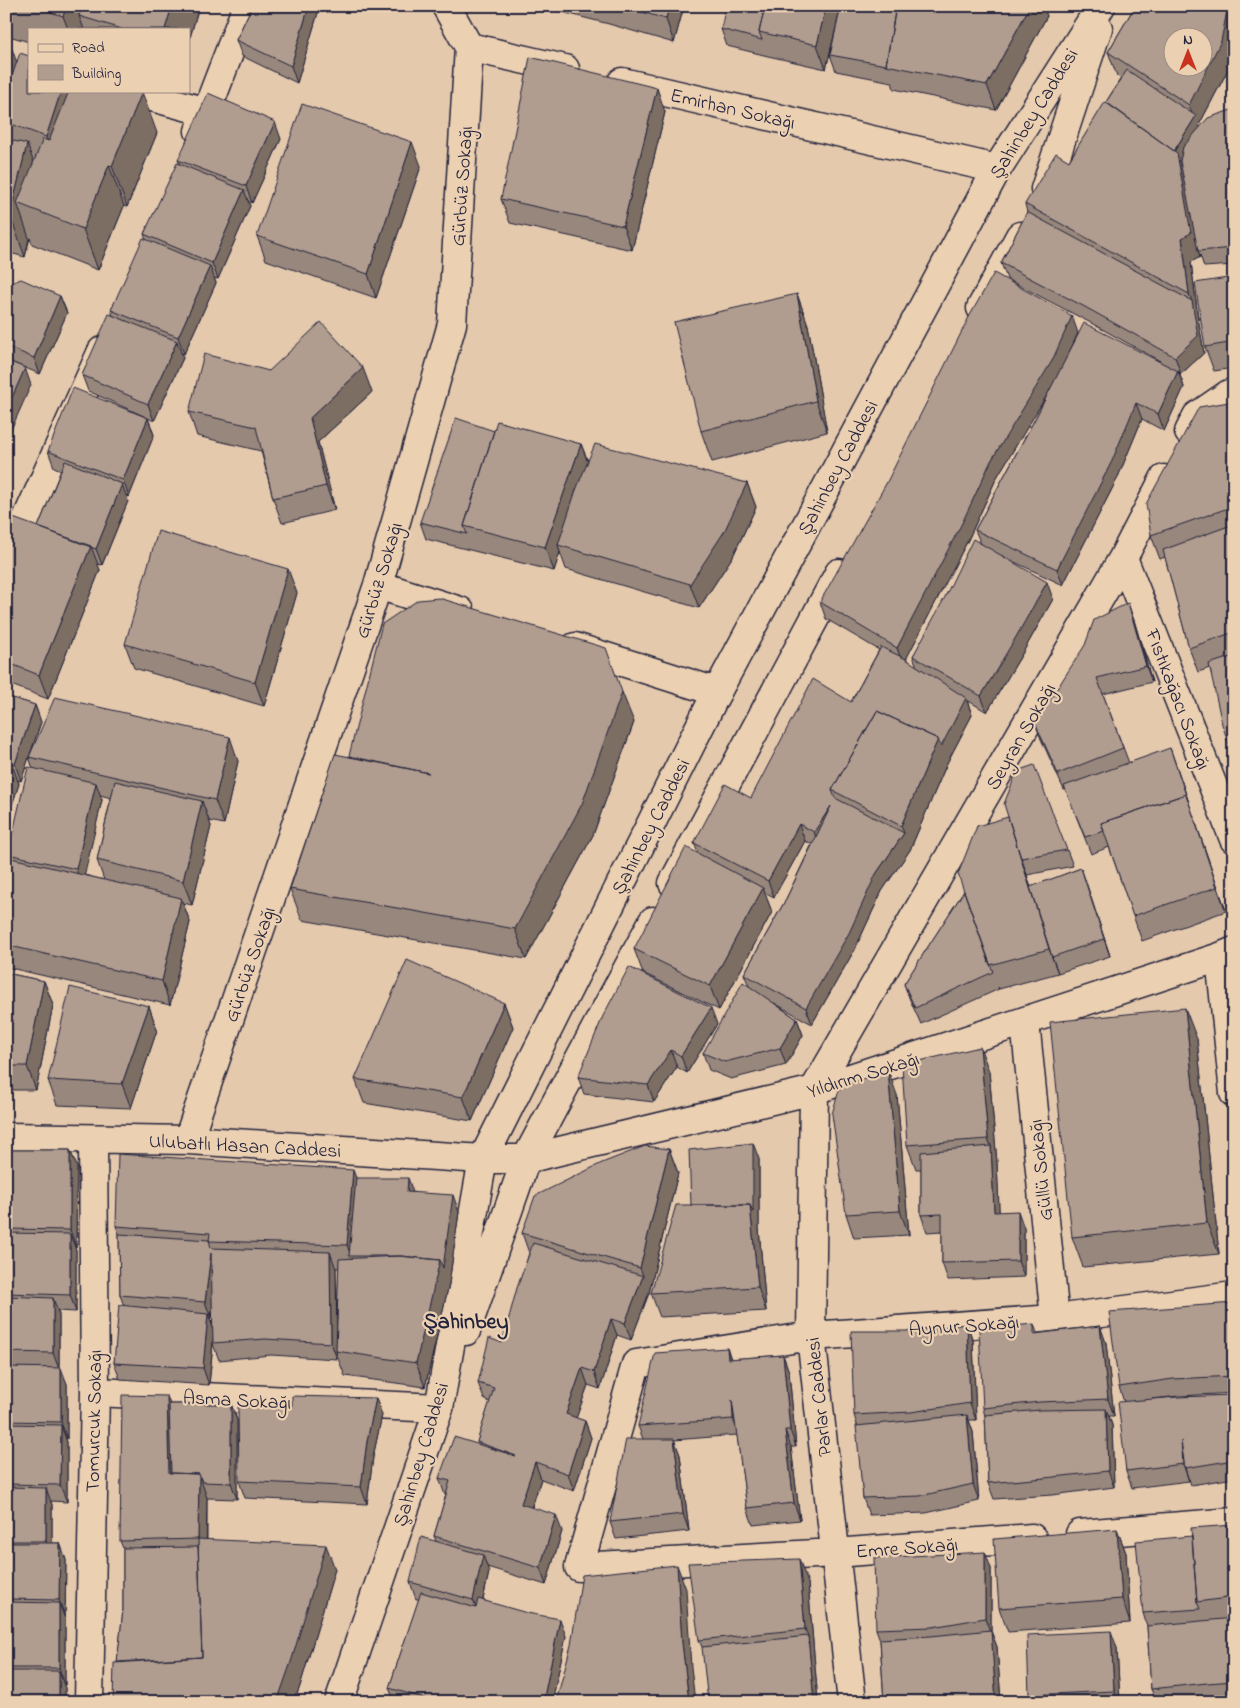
<svg xmlns="http://www.w3.org/2000/svg" width="1240" height="1708" font-family="'Indie Flower',sans-serif">
<style>
.lines{fill:none;stroke-linecap:round;stroke-linejoin:round}
.minor-casing{stroke:#22223b;stroke-width:31}
.major-casing{stroke:#22223b;stroke-width:31}
.minor{stroke:#ecd0b2;stroke-width:28}
.major{stroke:#ecd0b2;stroke-width:28}
.wall{fill:#98877b;stroke:#22223b;fill-rule:evenodd}
.shaded-wall{fill:#7c6e64;stroke:#22223b}
.building{fill:#b19d8f;stroke:#22223b;fill-rule:evenodd}
.labels{text-anchor:middle;stroke-width:4.5;stroke-linejoin:round;paint-order:stroke}
.street-label{font-size:20px;fill:#22223b;stroke:#ecd0b2}
.quarter-label{font-size:22px;font-weight:bold;fill:#22223b;stroke:#ecd0b2}
</style>
<rect width="100%" height="100%" fill="#e4c9ad"/>
<filter id="ink" filterUnits="userSpaceOnUse"><feTurbulence type="fractalNoise" baseFrequency=".02" numOctaves="2"/><feDisplacementMap in="SourceGraphic" scale="10" xChannelSelector="R" yChannelSelector="G"/><feConvolveMatrix kernelMatrix="1 2 1 2 8 2 1 2 1" color-interpolation-filters="sRGB"/></filter>
<g filter="url(#ink)">
<g class="lines">
<g class="minor-casing">
<path id="minor" d="M469,47L565,69
M622,82L997,169
M130,91L207,112
M199,131L247,6
M1189,432L1197,416L1229,394L1234,393
M1123,558L1234,839
M6,565L102,351
M378,585L460,611
M575,647L717,692
M1220,957L1234,1093
M1025,1022L1055,1319
M6,1137L188,1140L483,1159H526L814,1090L1220,957L1234,951
M188,1140L378,585L452,324L469,47L446,6
M95,1392L439,1408
M1080,1534L1234,1522
M1032,1538L835,1553L579,1567L636,1364L811,1336L1055,1319L1234,1296
M89,1702L95,1392L93,1140
M852,1702L811,1336L814,1090L1123,558L1164,479"/>
</g>
<g class="major-casing">
<path id="major" d="M1045,189L1098,28
M981,308L1020,236
M673,883L839,573
M466,1331L526,1159L653,921
M339,1702L439,1408L483,1159L717,692L997,169L1101,6"/>
</g>
<use href="#minor" class="minor"/>
<use href="#major" class="major"/>
</g>
<path class="wall" d="M6,6H199L189,41V29H29V42L6,35Z
M252,6H320L297,83L242,56L236,40Z
M538,6H684L674,43L609,24Z
M841,6H1043L1047,16L996,110L894,89L892,82L836,71L830,55Z
M841,6L826,69L768,56L727,46L721,29Z
M1135,6H1233L1234,47L1230,66L1199,125L1200,127L1234,109V265L1204,267L1200,255V257L1191,262L1198,318L1204,353L1181,374L1179,372L1184,387L1164,431L1142,419L1118,477L1063,585L1002,556L1053,599L1022,654L987,712L967,700L972,715L947,763L910,850L882,891L855,949L812,1024L774,1003L797,1019L803,1035L786,1065L731,1079L709,1070L703,1053L749,986L744,974L785,901L812,844L805,841L774,897L764,892L772,912L719,1010L643,973L634,949L698,853L694,843L751,798L851,702L879,650L826,619L820,602L1078,333L1073,344L1160,361L1091,323L1007,279L1001,263L1027,212L1025,204L1069,161L1121,78L1117,76L1108,52ZM1049,391L1036,417L975,530L981,544L913,656L917,667L906,659L968,540L997,477Z
M6,47L17,62L157,133L127,207L124,206L98,270L32,244L30,238L25,257L6,252Z
M665,112L632,250L510,223L501,199Z
M281,139L252,203L248,201L250,206L218,279L214,278L216,283L184,354L181,353L183,358L154,421L148,418L154,435L129,497L126,496L128,501L102,565L97,564L100,570L48,699L6,683V535L38,527L61,470L54,467L48,451L146,417L88,391L82,375L113,316L111,310L146,240L144,234L180,165L178,160Z
M421,166L376,298L266,260L257,236Z
M1234,277V368L1214,371L1205,347Z
M6,285L60,296L67,313L40,374L6,360Z
M797,294L808,325L827,432L712,462L701,431Z
M269,371L372,392L318,442L335,510L282,523L273,498L261,451L197,436L189,412Z
M1234,416V760L1210,668L1198,672L1189,648L1165,557L1160,559L1151,535Z
M494,431L581,444L588,461L747,483L756,507L733,556L699,608L566,569L560,552L554,571L426,539L420,522Z
M297,593L264,706L134,668L125,644Z
M1134,620L1152,682L1103,694L1129,763L1176,765L1226,911L1142,941L1109,847L1091,854L1066,790H1064L1041,739L1035,723Z
M6,696L35,705L41,722L30,754L238,761L224,824L209,821L211,826L192,905L183,903L190,922L170,1005L6,967V860L9,858L8,854L33,769L29,757L21,781L18,780L19,784L6,823ZM100,795L111,798L97,860L104,880L84,875L102,800Z
M634,722L593,835L526,959L302,920L290,889L350,757L349,756Z
M977,826L1067,850L1073,866L1027,875L1026,872L1031,887L1081,868L1110,956L1058,973L999,989L998,987L999,989L921,1024L910,1000L904,984L964,891Z
M6,973L44,981L53,1005L36,1090H6Z
M504,1003L513,1027L472,1121L364,1103L355,1079Z
M149,1006L157,1030L131,1108L57,1105L48,1080Z
M717,1024L687,1073L677,1067L654,1102L584,1094L578,1077Z
M1197,1039L1219,1254L1083,1267L1072,1237Z
M989,1071L997,1163L999,1212L1024,1228V1277L948,1280L942,1263V1231L927,1232L921,1215V1169H916L907,1145Z
M897,1095L909,1235L854,1238L846,1214Z
M669,1149L678,1173L649,1293L631,1340L617,1335L600,1389L588,1385L576,1418L585,1421L591,1438L574,1491L541,1479L532,1507L562,1531L546,1585L487,1567L489,1572L483,1600L566,1636L552,1702H395L389,1688L419,1599H416L410,1582L436,1541L434,1536L446,1495H445L439,1478L479,1445L477,1442L490,1402L484,1399L478,1383L502,1343L529,1253L522,1233Z
M6,1150H70L77,1167L76,1247H75L76,1250V1312L58,1311L59,1315V1368L67,1384V1439H66L67,1442V1502L51,1501L52,1505V1543H60L66,1560L65,1616H64L65,1619V1685H63L65,1688V1702H6Z
M759,1159V1229L766,1311L660,1317L651,1293L691,1205Z
M356,1178L413,1193L459,1212L449,1284L425,1387L345,1376L337,1356V1359L271,1355L219,1360L213,1344L209,1385L120,1379L114,1363L124,1306L120,1295L119,1234L116,1226ZM336,1268H339L337,1318L336,1269ZM212,1307L213,1326L210,1318H211Z
M1234,1303V1393L1179,1396L1152,1399L1234,1395V1478L1191,1485L1189,1479V1481L1132,1488L1126,1471L1124,1402L1119,1387Z
M967,1324L973,1341L976,1420H969L973,1432L979,1501L926,1513L869,1515L863,1498L857,1425L854,1415L907,1331Z
M1034,1324L1037,1333L1100,1326L1106,1343L1114,1416H1109L1112,1425L1114,1487L1052,1495L994,1499L988,1483L985,1416L983,1408Z
M727,1348L731,1359L783,1355L789,1372L796,1447H791L800,1520L753,1525L747,1508L737,1435L674,1440L680,1455L689,1531L616,1539L610,1522L643,1439L638,1426Z
M170,1404H231L237,1420V1499L207,1498V1540L335,1569L300,1686L294,1702H113L123,1610V1548L120,1541Z
M292,1406L382,1415L373,1457L367,1504L245,1498L239,1481Z
M1234,1525V1698L1190,1702H1156L1151,1689L1147,1626L1143,1613L1192,1536Z
M1117,1529L1126,1553L1130,1623L1008,1632L999,1608Z
M991,1568V1631L997,1647L1001,1702H884L880,1640L876,1629Z
M808,1583L818,1702L702,1647L699,1640Z
M1117,1648L1120,1702H1032L1029,1695Z"/>
<path class="shaded-wall" d="M67,6H96L79,16L84,29H68L63,16Z
M172,6H199L189,41V29H165Z
M309,6H320L297,83L291,66Z
M669,6H684L674,43L666,19Z
M826,6H841L826,69L817,45Z
M1030,6H1043L1047,16L996,110L987,85Z
M1229,6H1233L1234,29L1230,19Z
M1227,11L1234,29V47L1230,66L1199,125L1202,132L1198,251L1200,257L1191,262L1198,318L1204,353L1181,374L1175,357L1192,301L1189,294L1172,155L1194,119L1189,105Z
M12,49L27,90L6,122V69Z
M657,88L665,112L632,250L623,226Z
M61,91H76L61,178L46,137Z
M142,92L157,133L127,207L112,166Z
M275,122L281,139L252,203L246,186Z
M412,142L421,166L376,298L368,274Z
M27,144L42,185L17,203L29,238L25,257L10,215Z
M109,165L124,206L98,270L83,229Z
M244,190L250,206L218,279L212,263Z
M210,266L216,283L184,354L178,337Z
M797,294L808,325L827,432L816,401Z
M60,296L67,313L40,374L34,358Z
M1072,316L1078,333L1058,377L997,477L968,540L903,665L897,648L991,461Z
M177,341L183,358L154,421L148,404Z
M25,368L31,385L6,441V411Z
M363,368L372,392L318,442L335,510L326,486L310,418Z
M1178,371L1184,387L1164,431L1158,414Z
M1136,403L1142,419L1118,477L1063,585L1057,569Z
M148,418L154,435L129,497L123,480Z
M581,444L590,468L558,545L560,552L554,571L545,547Z
M747,483L756,507L733,556L699,608L690,584Z
M122,484L128,501L102,565L96,549Z
M91,546L100,570L48,699L39,675Z
M288,569L297,593L264,706L255,682Z
M1047,582L1053,599L1022,654L987,712L981,696Z
M1128,603L1134,620L1152,682L1146,666Z
M622,692L634,722L593,835L526,959L515,929Z
M966,698L972,715L947,763L910,850L882,891L855,949L812,1024L806,1008L876,874L904,833L901,826L938,739Z
M35,705L41,722L21,781L15,764Z
M230,737L238,761L224,824L215,800Z
M1170,748L1176,765L1226,911L1217,887Z
M13,767L19,784L6,823V788Z
M96,783L102,800L82,886L76,869Z
M202,801L211,826L192,905L183,881Z
M831,806L820,849L814,832Z
M1008,817L1026,872L1052,956V957L1058,973L1049,949Z
M799,824L805,841L774,897L768,881Z
M1081,868L1087,885L1110,956L1104,939Z
M763,888L772,912L719,1010L710,986Z
M181,898L190,922L170,1005L162,981Z
M44,981L53,1005L36,1090L27,1066Z
M504,1003L513,1027L472,1121L463,1097Z
M149,1006L157,1030L131,1108L122,1084Z
M711,1008L717,1024L687,1073L681,1056Z
M1185,1008L1197,1039L1219,1254L1207,1223Z
M797,1019L803,1035L786,1065L780,1048Z
M980,1047L989,1071L997,1163L1000,1229L994,1212L991,1146L988,1139Z
M671,1050L677,1067L654,1102L648,1085Z
M888,1070L897,1095L909,1235L900,1211Z
M753,1143L759,1159V1229L766,1311L758,1287L750,1205Z
M669,1149L678,1173L649,1293L631,1340L625,1323L643,1276L640,1268Z
M70,1150L77,1167L76,1247L70,1230Z
M353,1170L362,1194L351,1256L347,1245Z
M408,1178L414,1195L407,1192Z
M453,1195L459,1212L449,1284L425,1387L416,1363Z
M1018,1211L1024,1228V1277L1018,1261Z
M70,1234L76,1250V1312L70,1295Z
M330,1252L336,1269L337,1352L336,1351L337,1356V1359L331,1343Z
M211,1253L218,1270L211,1318L205,1302Z
M53,1298L59,1315V1369L53,1353Z
M208,1314L214,1330L209,1385L203,1368Z
M611,1319L617,1335L600,1389L594,1372Z
M967,1324L973,1341L976,1420L970,1403Z
M1100,1326L1106,1343L1114,1416L1108,1399Z
M727,1348L733,1365L728,1359Z
M783,1355L789,1372L796,1447L790,1430Z
M61,1368L67,1384V1439L61,1422Z
M582,1368L588,1385L572,1430L566,1414Z
M167,1396L176,1420L171,1481L169,1473Z
M376,1398L382,1415L373,1457L367,1504L361,1487L367,1441Z
M732,1400L739,1435L733,1419Z
M231,1404L237,1420V1499L231,1483Z
M1106,1409L1112,1425L1114,1487L1108,1471Z
M967,1415L973,1432L979,1501L973,1484Z
M585,1421L591,1438L574,1491L568,1474Z
M61,1425L67,1442V1502L60,1485Z
M785,1430L791,1447L800,1520L794,1503Z
M674,1439L680,1455L689,1531L683,1514Z
M1181,1441L1185,1468L1189,1481L1183,1464Z
M535,1462L541,1479L527,1520L521,1504Z
M199,1474L207,1498L206,1563L198,1539Z
M46,1488L52,1505V1557L46,1541Z
M556,1515L562,1531L546,1585L540,1568Z
M1117,1529L1126,1553L1130,1623L1122,1599Z
M60,1543L66,1560L65,1616L59,1600Z
M326,1545L335,1569L300,1686L294,1702H277Z
M985,1552L991,1568V1631L997,1647L1001,1702H996L991,1634L985,1618Z
M483,1555L489,1572L479,1617L473,1600Z
M799,1559L808,1583L818,1702H814L808,1636L805,1629Z
M677,1565L686,1589L691,1667L695,1702H689L682,1643Z
M59,1603L65,1619V1685L59,1668Z
M560,1619L566,1636L552,1702H543Z
M1111,1631L1117,1648L1120,1702H1118L1114,1691Z
M59,1671L65,1688V1702H59Z"/>
<path class="building" d="M31,6H67L63,16Z
M82,6H172L165,29H122L79,16Z
M252,6H309L291,66L236,40Z
M622,6H669L666,19Z
M726,6H765L759,32L762,40L721,29Z
M765,6H826L817,45L759,32Z
M841,6H896L886,65L830,55Z
M896,6H1030L987,85L886,65Z
M1135,6H1217L1227,11L1221,41L1189,105L1108,52ZM1172,38H1202V68H1172Z
M1217,6H1229L1230,19L1227,11Z
M6,47L12,49L6,69Z
M20,53L29,56V91H61L46,137L6,122V93Z
M530,57L657,88L623,226L501,199Z
M1127,70L1196,116L1174,151L1106,102Z
M69,91L142,92L112,166L109,165L83,229L17,203L43,139L49,141Z
M208,93L275,122L246,186L178,160Z
M1105,102L1177,153L1191,233L1182,238L1189,294L1025,204L1056,153L1069,161Z
M302,104L412,142L368,274L257,236Z
M1234,109V248L1198,251L1180,161L1183,147L1208,118Z
M6,139L27,144L10,215H6Z
M177,163L244,190L212,263L144,234Z
M1027,212L1192,301L1198,336L1175,357L1085,307L1001,263Z
M143,238L210,266L178,337L111,310Z
M994,273L1072,316L1052,361L991,461L962,523L897,648L820,602L887,482L969,317Z
M1234,277V342L1205,347L1195,283Z
M21,279L60,296L34,358L6,346V285Z
M797,294L816,401L701,431L674,322Z
M109,314L177,341L148,404L82,375Z
M321,322L363,368L310,418L326,486L273,498L256,427L189,412L204,354L269,371Z
M1084,323L1178,371L1158,414L1136,403L1112,461L1057,569L975,530L1036,417Z
M6,360L25,368L6,411Z
M73,388L148,418L123,480L48,451Z
M1229,402L1234,416V506L1151,535L1146,504L1199,407Z
M456,418L494,431L464,526L467,534L420,522Z
M497,421L581,444L545,547L464,526Z
M595,444L747,483L724,532L690,584L558,545L576,490Z
M65,461L122,484L96,549L38,527Z
M13,518L91,546L39,675L6,662V535Z
M1234,524V632L1189,648L1163,550Z
M158,531L288,569L255,682L125,644Z
M973,539L1047,582L1016,637L981,696L913,656L944,599Z
M439,598L606,648L622,692L582,804L515,929L290,889L335,754L429,773L349,756L382,624L418,600Z
M1128,603L1146,666L1097,678L1123,748L1058,774L1035,723L1085,645L1094,620Z
M881,647L906,659L966,698L941,747L938,739L877,711L832,790L835,798L904,833L876,874L849,933L806,1008L744,974L785,901L831,806L814,832L799,824L768,881L694,843L725,784L751,798L813,679L851,702Z
M1234,656V760L1222,724L1209,664Z
M6,696L35,705L15,764L6,761Z
M55,697L230,737L215,800L29,757Z
M877,711L938,739L901,826L832,790Z
M1170,748L1188,801L1186,794L1101,823L1104,831L1085,837L1064,786Z
M6,765L13,767L6,788Z
M1034,765L1067,850L1021,858L1004,804L1017,771Z
M28,767L96,783L76,869L8,854Z
M115,781L202,801L183,881L97,860Z
M1186,794L1217,887L1133,916L1101,823Z
M1008,817L1049,949L990,965L958,874L977,826Z
M686,847L763,888L710,986L634,949Z
M7,857L181,898L162,981L6,945Z
M1081,868L1104,939L1052,957L1030,887Z
M964,891L993,972L915,1008L904,984Z
M407,960L504,1003L463,1097L355,1079Z
M629,967L711,1008L681,1056L671,1050L648,1085L578,1077L603,1016Z
M6,973L44,981L27,1066H6Z
M743,982L797,1019L780,1048L725,1062L703,1053Z
M70,987L149,1006L122,1084L48,1080Z
M1185,1008L1207,1223L1072,1237L1050,1022Z
M980,1047L988,1139L907,1145L902,1065Z
M888,1070L900,1211L846,1214L832,1114L840,1087Z
M753,1143V1212L750,1205H691L689,1150Z
M645,1146L669,1149L640,1268L522,1233L535,1196L602,1163Z
M991,1146L994,1212L1018,1211V1261L942,1263V1214L921,1215V1152Z
M6,1150H70V1230L6,1229Z
M118,1154L353,1170L347,1245L209,1241L210,1233L116,1226Z
M356,1178H408L407,1192L453,1195L443,1268L440,1260L402,1256H349Z
M676,1205H750L758,1287L651,1293Z
M6,1233L70,1234V1295L6,1293Z
M119,1234L209,1240L211,1248L330,1252L331,1343L265,1339L213,1343L211,1253L205,1302L120,1295Z
M533,1243L643,1276L625,1323L611,1319L594,1372L582,1368L566,1414L585,1421L568,1474L535,1462L521,1504L556,1515L540,1568L434,1536L450,1481L439,1478L454,1437L516,1456L477,1442L494,1388L478,1383L489,1338L502,1343L517,1288Z
M399,1256L440,1260L416,1363L336,1351L339,1259Z
M6,1296L53,1298V1353L6,1352Z
M1234,1303V1376L1173,1379L1119,1387L1109,1312Z
M119,1305L208,1314L203,1368L114,1363Z
M967,1324L970,1403L911,1412L854,1415L851,1331H907Z
M1034,1324V1334L1100,1326L1108,1399L1040,1402L983,1408L979,1329Z
M727,1348L728,1359L783,1355L790,1430H785L794,1503L747,1508L732,1400L733,1419L638,1426L655,1353Z
M6,1367L61,1368V1422L6,1421Z
M122,1395L167,1396L169,1473L199,1474L198,1539L120,1541Z
M1234,1395V1460L1185,1468L1181,1441L1183,1464L1126,1471L1118,1402L1177,1397Z
M292,1396L376,1398L367,1441L361,1487L239,1481L238,1407L292,1406Z
M169,1404H231V1483L202,1482L199,1474L171,1473Z
M1106,1409L1108,1471L1045,1478L988,1483L985,1415L1040,1410Z
M967,1415L973,1484L920,1496L863,1498L856,1426Z
M6,1424L61,1425L60,1485L6,1484Z
M626,1439H674L683,1514L610,1522Z
M6,1487L46,1488V1541H6Z
M1234,1525V1597L1197,1602L1191,1528Z
M1117,1529L1122,1599L999,1608L994,1539Z
M1192,1536L1197,1602L1200,1609L1143,1613L1136,1541Z
M421,1537L483,1555L473,1600L410,1582Z
M198,1539L326,1545L291,1662L277,1702H113L114,1663L202,1657Z
M6,1543H60L59,1600L6,1599Z
M198,1547L202,1657L117,1662L123,1610V1548Z
M985,1552V1618L932,1627L876,1629L874,1558Z
M799,1559L805,1629L699,1640L688,1563Z
M677,1565L682,1643L689,1702H556L571,1645L582,1575Z
M421,1592L476,1608L478,1599L527,1613L560,1619L543,1702H437L389,1688Z
M6,1602L59,1603V1668H6Z
M1234,1618V1681L1207,1683L1151,1689L1147,1626Z
M991,1630L996,1702H884L880,1639L931,1636Z
M1111,1631L1114,1691L1029,1695L1027,1635Z
M808,1636L814,1702H708L702,1647Z
M6,1671H59V1702H6Z"/>
</g>
<g class="labels">
<g class="street-label">
<text transform="translate(733 108) rotate(13)" y="7">Emirhan Sokağı</text>
<text transform="translate(1033 113) rotate(-58)" y="7">Şahinbey Caddesi</text>
<text transform="translate(461 186) rotate(-86)" y="7">Gürbüz Sokağı</text>
<text transform="translate(837 467) rotate(-62)" y="7">Şahinbey Caddesi</text>
<text transform="translate(378 580) rotate(-73)" y="7">Gürbüz Sokağı</text>
<text transform="translate(1179 699) rotate(69)" y="7">Fıstıkağacı Sokağı</text>
<text transform="translate(1020 736) rotate(-60)" y="7">Seyran Sokağı</text>
<text transform="translate(650 826) rotate(-63)" y="7">Şahinbey Caddesi</text>
<text transform="translate(249 964) rotate(-71)" y="7">Gürbüz Sokağı</text>
<text transform="translate(863 1074) rotate(-17)" y="7">Yıldırım Sokağı</text>
<text transform="translate(245 1145) rotate(3)" y="7">Ulubatlı Hasan Caddesi</text>
<text transform="translate(1040 1170) rotate(-96)" y="7">Güllü Sokağı</text>
<text transform="translate(964 1325) rotate(-4)" y="7">Aynur Sokağı</text>
<text transform="translate(818 1397) rotate(-96)" y="7">Parlar Caddesi</text>
<text transform="translate(237 1399) rotate(3)" y="7">Asma Sokağı</text>
<text transform="translate(93 1421) rotate(-89)" y="7">Tomurcuk Sokağı</text>
<text transform="translate(420 1454) rotate(-73)" y="7">Şahinbey Caddesi</text>
<text transform="translate(907 1547) rotate(-4)" y="7">Emre Sokağı</text>
</g>
<g class="quarter-label">
<text x="466" y="1328">Şahinbey</text>
</g>
</g>
<rect width="1240" height="1708" fill="none" stroke="#ecd0b2" stroke-width="25"/>
<rect x="12" y="12" width="1215" height="1683" fill="none" stroke="#22223b" stroke-width="2" filter="url(#ink)"/>
<rect x="28" y="28" width="162" height="65" fill="#ecd0b2" stroke="#9b8a82"/>
<rect x="38" y="44" width="25" height="8" fill="#ecd0b2" stroke="#9b8a82"/>
<text x="72" y="52" font-size="15" fill="#22223b">Road</text>
<rect x="38" y="65" width="25" height="15" fill="#b19d8f" stroke="#9b8a82"/>
<text x="72" y="78" font-size="15" fill="#22223b">Building</text>
<g transform="translate(1188 52)"><circle r="24" fill="#ecd0b2" stroke="#9b8a82"/>
<path d="M0-4L9 19L0 12L-9 19Z" fill="#c8321e"/>
<text y="-8" font-size="14" font-weight="bold" text-anchor="middle" fill="#22223b">N</text>
</g>
</svg>
